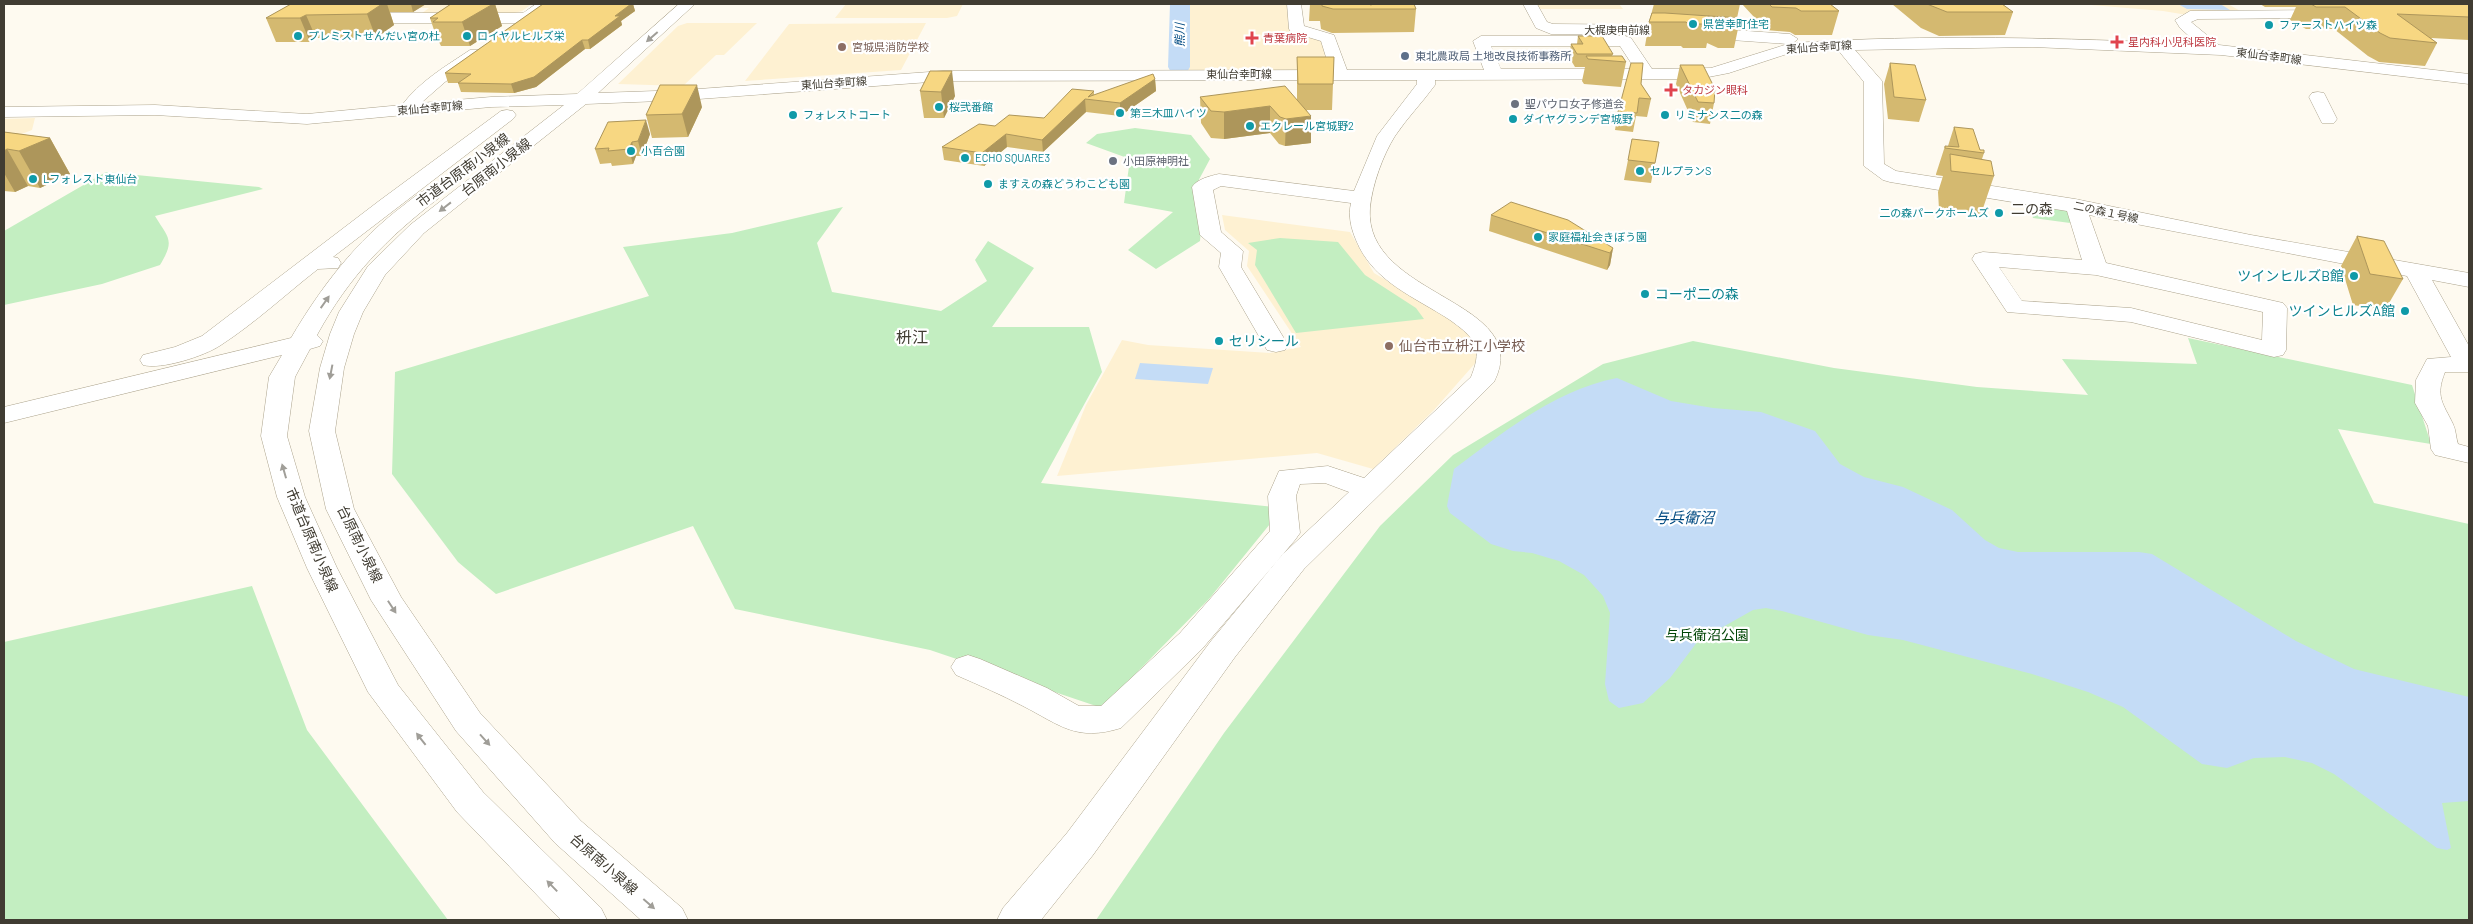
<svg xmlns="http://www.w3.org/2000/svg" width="2473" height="924" font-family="Barlow,'Noto Sans JP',sans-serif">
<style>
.built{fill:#fef1d2}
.green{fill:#c3eec1}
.water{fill:#c4dcf6}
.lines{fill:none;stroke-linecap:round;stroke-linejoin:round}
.river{fill:#c4dcf6;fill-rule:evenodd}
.minor-casing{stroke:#aca38c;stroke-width:1}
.minor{fill:#fff;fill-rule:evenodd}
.wall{fill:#d4b970}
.shaded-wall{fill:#ad965b}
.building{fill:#f7d782;stroke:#ad965b}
.oneway{fill:#a09e98}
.culture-dot{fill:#0f9aa8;stroke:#fff;stroke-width:2}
.health-dot{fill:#e0444e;stroke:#fff;stroke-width:2}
.education-dot{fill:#8d6e63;stroke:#fff;stroke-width:2}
.service-dot{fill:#5c6f8a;stroke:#fff;stroke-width:2}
.worship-dot{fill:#6b7280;stroke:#fff;stroke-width:2}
.labels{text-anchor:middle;stroke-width:4.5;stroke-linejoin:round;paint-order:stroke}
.far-culture-label{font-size:11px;fill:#0d838f;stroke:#fff;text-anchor:start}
.far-street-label{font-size:11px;fill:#403c32;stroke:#fff}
.far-health-label{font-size:11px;fill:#be3a42;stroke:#fff;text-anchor:start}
.far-education-label{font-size:11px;fill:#785e54;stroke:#fff;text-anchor:start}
.far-service-label{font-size:11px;fill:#4e5e75;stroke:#fff;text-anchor:start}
.far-worship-label{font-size:11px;fill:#5b616d;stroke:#fff;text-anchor:start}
.far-water-label{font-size:12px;font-style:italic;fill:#024b82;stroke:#fff}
.street-label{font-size:14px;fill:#403c32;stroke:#fff}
.far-quarter-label{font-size:14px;fill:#403c32;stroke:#fff}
.culture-label{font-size:14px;fill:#0d838f;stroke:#fff;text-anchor:end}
.education-label{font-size:14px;fill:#785e54;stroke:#fff;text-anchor:start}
.park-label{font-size:14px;fill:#004505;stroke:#fff}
.water-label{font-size:15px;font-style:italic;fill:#024b82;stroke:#fff}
.quarter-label{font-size:16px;fill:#403c32;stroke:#fff}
</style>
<rect width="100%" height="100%" fill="#fefaf0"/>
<path class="built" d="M335,4H532L522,11L504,16H418L429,8H328Z
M846,4H963L957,16L947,18H835Z
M1186,4H1292L1297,32L1323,41L1329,70H1182Z
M1535,4H1619L1623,9H1538Z
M2079,4H2228L2242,12L2187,15L2163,11Z
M687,23H757L724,55H716L683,86L618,84L678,26Z
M926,23L901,70L745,81L789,24Z
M35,118L32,130L4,141V119Z
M1222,215L1350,232L1374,273L1465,327L1478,344V360L1434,410L1373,469L1317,453L1057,476L1086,405L1122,340L1148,345L1270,353L1301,347L1247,266L1249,251L1225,230Z"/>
<path class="green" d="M1135,128L1191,135L1210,159L1195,187L1202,218L1200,241L1156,269L1128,250L1173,212L1124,203L1130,159L1086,143L1097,134Z
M106,172L259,187L263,189L155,216C169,239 175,240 160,265L102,284L4,305V231Z
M2026,200L2071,209L2070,223L2033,218Z
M843,207L817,243L832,292L941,311L987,281L975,260L988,241L1034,268L992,327H1089L1102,372L1041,483L1283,508L1209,599L1102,708L930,650L735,609L693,526L496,594L458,562L392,474L395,372L649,296L623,247L732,233Z
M1280,238L1338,242L1365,275L1416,308L1424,319L1296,333L1255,265L1257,250L1248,243Z
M2188,338L2412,385L2431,444L2338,429L2374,503L2469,524V920H1096L1224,733L1380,526L1453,455L1603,364L1693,341L1834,368L1977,387L2088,395L2062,359L2197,364Z
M252,586L307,730L448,920H4V642Z"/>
<path class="water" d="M2178,4L2222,5L2230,10L2187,9Z
M1140,363L1213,368L1208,384L1135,379Z
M1617,378L1671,401L1713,408L1761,412L1815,431L1840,464L1864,477L1903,487L1952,510L1985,540L1999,548L2018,552H2139L2152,554L2296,641L2354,669L2469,697V801L2442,803L2451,848L2447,850L2437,848L2334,774L2312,763L2285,757L2254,758L2227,768L2202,764L2123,707L2088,692L2032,674L1903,640L1868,635L1782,611L1766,608L1753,610L1698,641L1670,678L1643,703L1619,708L1609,701L1605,684L1610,613L1603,596L1584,575L1559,561L1532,553L1513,551L1491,544L1450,513L1447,506L1454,469C1504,432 1555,390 1617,378Z"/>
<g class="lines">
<path class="river" d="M1170,4H1190V67L1187,72L1179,74L1171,72L1168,67Z"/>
<g class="minor-casing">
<path id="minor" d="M536,4H552L532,21L527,23H355L347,18L355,13H523Z
M679,4H695L598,93L685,90L943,71L1330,70L1321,41L1291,32L1289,29L1287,4H1301L1304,26L1334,35L1347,70H1484L1473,41L1481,36H1625L1631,38L1652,69L1711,68L1788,44L1661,35L1551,34L1536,28L1523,4H1537L1547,22L1553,24L1661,25L1790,34L1798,39L1793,43C1928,34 2063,38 2198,44L2180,28L2175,20L2190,11L2336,10L2339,13L2336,16L2331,18L2198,19L2191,22L2219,45L2469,74V84L2221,55L2033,47L1855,50L1882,81L1884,164L1896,171L2075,199L2251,235L2469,273V287L2432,280L2469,346V372H2445C2435,397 2443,403 2453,424C2456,430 2456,438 2458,444L2469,447V463L2435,455L2431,449L2428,426L2415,403L2416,380L2427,359L2451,357L2407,276L2089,215L2106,263L2283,303L2287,308L2286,350L2283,355L2274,357L2131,322L2007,312L1972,259L1975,254L1983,252L2082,260L2067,211L1890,182L1883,180L1864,166V82L1838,50L1790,53L1729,73L1698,79L1435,80V85C1422,103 1407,118 1395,136C1383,155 1372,185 1370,208C1363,298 1536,299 1494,382L1304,569L1235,657L1093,855L1041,920H997L1003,908L1067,833L1211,641L1282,555L1349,492L1325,483L1300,484L1296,496L1300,533L1295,540L1202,649L1121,728C1076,742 1060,725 1023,706C1002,695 979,685 956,675L951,667L956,659L968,655L980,659L1047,688L1079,706H1101L1180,633L1270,531L1268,496L1279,471L1328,466L1364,478L1471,377C1475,367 1479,355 1475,344C1470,334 1458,326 1450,320C1415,297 1373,282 1356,240C1351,228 1348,216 1351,203L1221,186L1213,190L1221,232L1243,251L1241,267L1288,345L1285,350L1276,352L1267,350L1264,345L1219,267L1221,253L1200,235L1192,187C1197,179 1210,176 1219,174L1354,191L1377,136L1417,84V80L943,81L685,100L586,104L424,233L385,275L363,312L354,334L344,368L335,431L354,509L401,597L480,713L581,821L682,908L688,920H641L555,843L456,731L371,600L326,509L309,431L320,368L330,334L339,312L368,266L410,225L564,105L491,107L307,124L155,115L4,117V107L155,105L307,114L402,105C420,81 446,66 470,50H482L484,53L482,56L445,82L421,103L491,97L577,94ZM1491,46H1620L1635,69H1501ZM1999,267L2096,275L2263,312L2262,340L2131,308L2022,301Z
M2318,92L2324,93L2337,119L2334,123H2322L2309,97L2312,93Z
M507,110L513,111L516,115L513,119L333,257L338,258L341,263L338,268L318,269C286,294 255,323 221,345C205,356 161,370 143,365L140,360L143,355L175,347L202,336L379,201L501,111Z
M433,187L440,189L443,193L440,197C386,239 350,275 317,335L323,341L320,346L310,349L295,377L287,436L305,497L337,568L398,685L483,792L601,908L607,920H561L457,812L368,692L307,568L277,497L261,436L269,377L282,355L4,423V407L291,338C321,287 356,241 404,205C413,198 422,190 433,187Z"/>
</g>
<use href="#minor" class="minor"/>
</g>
<path class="wall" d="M291,4H426L413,12H390L394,25L376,38H316L310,42H276L266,18Z
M451,4H495L502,26L470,46H441L439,42H438L430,18Z
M543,4H633L635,11L621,21L622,25L590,49H585L536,87L514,93L461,92L458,83H448L445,73Z
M1310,4H1414L1416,9L1414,32L1332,33L1321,29L1320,21H1309Z
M1654,4H1740L1737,18L1739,24L1734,48H1718L1707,43L1706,48H1683L1681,46H1645L1649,22Z
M1742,4H1830L1839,11L1832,35H1795L1790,32L1766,30Z
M1892,4H2002L2013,12L2005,35L1939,36L1921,28Z
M2260,4H2469V40L2431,38L2437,43L2425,66L2379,62L2368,56L2334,29H2306L2290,20L2296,7H2265Z
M1578,36L1613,54L1612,56L1626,62L1621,87L1584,84L1582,81L1585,67H1575L1569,57L1571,44H1577Z
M1297,57H1334L1332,110H1307L1311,143L1285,146L1279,144L1270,133L1224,139L1211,138L1201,123L1200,97L1297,99Z
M1890,63L1926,100L1919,122L1888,119L1884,84Z
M1680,65L1714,103L1710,124L1693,122L1676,84Z
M930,71L955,96L944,118H924L920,91Z
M1155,79L1156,91L1120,116L1086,112L1043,152L1007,147L984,166L944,160L942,147L995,126L1044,118L1094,91V95Z
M1641,84L1651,99L1647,117L1636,116L1633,132L1615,130L1618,112Z
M702,107L688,137L652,138L646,115Z
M1954,127L1984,153L1982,159L1994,176L1981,214L1939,209L1938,192L1943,176L1936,175V174L1945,146H1948Z
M4,132L50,138L70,174L40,188L28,186L15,192L4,191Z
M650,134L642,156H636L633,164L612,166L611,163L600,164L595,149Z
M1659,142L1651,183L1624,180L1628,160Z
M1491,215L1613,248L1610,265L1607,270L1489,231Z
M2357,236L2403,279L2385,310L2353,305L2341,266Z"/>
<path class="shaded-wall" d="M382,4H387L394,25L376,38L367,14Z
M411,4H426L413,12Z
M493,4H495L502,26L470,46L462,22Z
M631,4H633L635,11L621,21L622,25L590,49L588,40L615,16Z
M306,15L316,38L310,42L300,18Z
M582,40L585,49L536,87L514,93L511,84Z
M952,71L955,96L944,118L941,92Z
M1155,79L1156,91L1120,116V103Z
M697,85L702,107L688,137L682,114Z
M1085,99L1086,112L1043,152L1042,140Z
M1270,106V133L1224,139V112Z
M1311,116V143L1285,146L1286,119Z
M646,120L650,134L642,156L638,141Z
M1006,134L1007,147L984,166L982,153Z
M50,138L70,174L40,188L19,151Z
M632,142L636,156L633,164L629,149Z
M7,149L28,186L15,192L4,173V151Z
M1613,248L1610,265L1607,270L1610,253Z"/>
<path class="building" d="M291,4H382L367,14L306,15L300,18H266Z
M451,4H493L462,22H433L438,18H430Z
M543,4H631L615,16H620L588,40H582L534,77L511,84L458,83L471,74L445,73Z
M1322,4H1368L1371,5L1373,4H1414L1416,9H1333L1322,6Z
M1769,4H1830L1839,11H1801L1796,8L1772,7Z
M1927,4H2002L2013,12H1947Z
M2311,4H2469V17L2397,14L2437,43L2390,38L2380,33L2345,7H2316Z
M1652,13H1665L1739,18V24H1723L1708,16L1711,24H1688L1686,22H1649Z
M1578,36H1602L1613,54H1577L1571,44H1583Z
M1586,56H1622L1626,62L1588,59Z
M1297,57H1334L1333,84H1298Z
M1631,63H1643L1641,84L1651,99L1639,98L1637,113L1618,112Z
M1890,63L1915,65L1926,100L1894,97Z
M1680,65H1703L1715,89L1714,103L1698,102Z
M930,71H952L941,92L920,91Z
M1153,74L1155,79L1120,103L1085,99L1042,140L1006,134L982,153L942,147L979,124L995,126L1009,115L1044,118L1072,89L1094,91L1088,97Z
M660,85H697L682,114L646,115Z
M1285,86L1311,116L1286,119L1280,117L1270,106L1224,112L1211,111L1200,97Z
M646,120L638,141L632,142L629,149L608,151L609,148L595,149L608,122Z
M1954,127L1973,129L1980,150H1984V153L1945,148V146L1959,147Z
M4,132L50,138L19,151L7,149L4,151Z
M1632,139L1659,142L1655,163L1628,160Z
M1950,154L1991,161L1994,176L1951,171Z
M1511,202L1568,220L1613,248L1610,253L1491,215Z
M2357,236L2384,241L2403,279L2370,274Z"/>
<defs><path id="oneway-solid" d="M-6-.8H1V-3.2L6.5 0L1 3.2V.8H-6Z" transform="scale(1.25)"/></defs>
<g class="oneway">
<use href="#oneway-solid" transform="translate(652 37) rotate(139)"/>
<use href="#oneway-solid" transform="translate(445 207) rotate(142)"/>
<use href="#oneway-solid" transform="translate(325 302) rotate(-55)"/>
<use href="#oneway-solid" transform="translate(331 372) rotate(101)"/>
<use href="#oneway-solid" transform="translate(284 471) rotate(-106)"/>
<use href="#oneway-solid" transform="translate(392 607) rotate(57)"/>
<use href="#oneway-solid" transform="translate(421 739) rotate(-128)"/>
<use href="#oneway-solid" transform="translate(485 740) rotate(48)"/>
<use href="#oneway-solid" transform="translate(552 886) rotate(-134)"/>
<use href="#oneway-solid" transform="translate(649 904) rotate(41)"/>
</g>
<g class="culture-dot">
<circle cx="1693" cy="24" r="5"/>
<circle cx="2269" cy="25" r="5"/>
<circle cx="298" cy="36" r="5"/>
<circle cx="467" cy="36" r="5"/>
<circle cx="939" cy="107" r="5"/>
<circle cx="1120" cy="113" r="5"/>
<circle cx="793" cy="115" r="5"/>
<circle cx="1665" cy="115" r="5"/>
<circle cx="1513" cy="119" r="5"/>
<circle cx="1250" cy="126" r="5"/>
<circle cx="631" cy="151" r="5"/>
<circle cx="965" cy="158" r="5"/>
<circle cx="1640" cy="171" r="5"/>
<circle cx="33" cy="179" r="5"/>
<circle cx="988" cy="184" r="5"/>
<circle cx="1999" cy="213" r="5"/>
<circle cx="1538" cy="237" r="5"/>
<circle cx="2354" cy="276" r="5"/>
<circle cx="1645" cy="294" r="5"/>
<circle cx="2405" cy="311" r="5"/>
<circle cx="1219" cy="341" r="5"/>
</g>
<g class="health-dot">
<path d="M1249.5 30.5h5v5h5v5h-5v5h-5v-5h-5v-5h5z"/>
<path d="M2114.5 34.5h5v5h5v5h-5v5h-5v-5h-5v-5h5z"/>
<path d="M1668.5 82.5h5v5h5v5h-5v5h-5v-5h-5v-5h5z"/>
</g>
<g class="education-dot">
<circle cx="842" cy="47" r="5"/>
<circle cx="1389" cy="346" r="5"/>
</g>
<circle class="service-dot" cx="1405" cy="56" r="5"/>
<g class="worship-dot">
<circle cx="1515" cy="104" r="5"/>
<circle cx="1113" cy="161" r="5"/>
</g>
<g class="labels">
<g class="far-culture-label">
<text x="1703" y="28">県営幸町住宅</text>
<text x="2279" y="29">ファーストハイツ森</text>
<text x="308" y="40">プレミストせんだい宮の杜</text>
<text x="477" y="40">ロイヤルヒルズ栄</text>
<text x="949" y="111">桜弐番館</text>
<text x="1130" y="117">第三木皿ハイツ</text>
<text x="803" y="119">フォレストコート</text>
<text x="1675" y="119">リミナンス二の森</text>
<text x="1523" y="123">ダイヤグランデ宮城野</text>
<text x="1260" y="130">エクレール宮城野2</text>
<text x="641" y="155">小百合園</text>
<text x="975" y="162">ECHO SQUARE3</text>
<text x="1650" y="175">セルプランS</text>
<text x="43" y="183">Lフォレスト東仙台</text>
<text x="998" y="188">ますえの森どうわこども園</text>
<text x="1989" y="217" text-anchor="end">二の森パークホームズ</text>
<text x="1548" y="241">家庭福祉会きぼう園</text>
</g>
<g class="far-street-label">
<text x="1617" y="34">大梶庚申前線</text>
<text transform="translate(1819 47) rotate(-4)" y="4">東仙台幸町線</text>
<text transform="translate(2269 56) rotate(7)" y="4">東仙台幸町線</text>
<text x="1239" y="78">東仙台幸町線</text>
<text transform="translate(834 83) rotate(-4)" y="4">東仙台幸町線</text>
<text transform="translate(430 108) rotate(-5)" y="4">東仙台幸町線</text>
<text transform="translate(2106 212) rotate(12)" y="4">二の森１号線</text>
</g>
<g class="far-health-label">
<text x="1263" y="42">青葉病院</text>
<text x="2128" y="46">星内科小児科医院</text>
<text x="1682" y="94">タカジン眼科</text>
</g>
<g class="far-education-label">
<text x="852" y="51">宮城県消防学校</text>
</g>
<g class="far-service-label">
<text x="1415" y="60">東北農政局 土地改良技術事務所</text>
</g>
<g class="far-worship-label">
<text x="1525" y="108">聖パウロ女子修道会</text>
<text x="1123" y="165">小田原神明社</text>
</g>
<g class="far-water-label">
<text transform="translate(1180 35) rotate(-90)" y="4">熊川</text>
</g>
<g class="street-label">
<text transform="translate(496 167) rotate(-38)" y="5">台原南小泉線</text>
<text transform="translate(463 170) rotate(-37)" y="5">市道台原南小泉線</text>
<text transform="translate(312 540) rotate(67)" y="5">市道台原南小泉線</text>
<text transform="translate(360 544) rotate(64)" y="5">台原南小泉線</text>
<text transform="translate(604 864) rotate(41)" y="5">台原南小泉線</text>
</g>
<g class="far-quarter-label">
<text x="2032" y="214">二の森</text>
</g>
<g class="culture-label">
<text x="2344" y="281">ツインヒルズB館</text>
<text x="1655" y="299" text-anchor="start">コーポ二の森</text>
<text x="2395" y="316">ツインヒルズA館</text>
<text x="1229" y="346" text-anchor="start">セリシール</text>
</g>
<g class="education-label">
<text x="1399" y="351">仙台市立枡江小学校</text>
</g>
<g class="park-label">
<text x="1707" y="640">与兵衛沼公園</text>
</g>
<g class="water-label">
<text x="1684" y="523">与兵衛沼</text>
</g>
<g class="quarter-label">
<text x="912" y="343">枡江</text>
</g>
</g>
<rect width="2473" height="924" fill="none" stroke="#403c32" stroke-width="10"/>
</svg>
